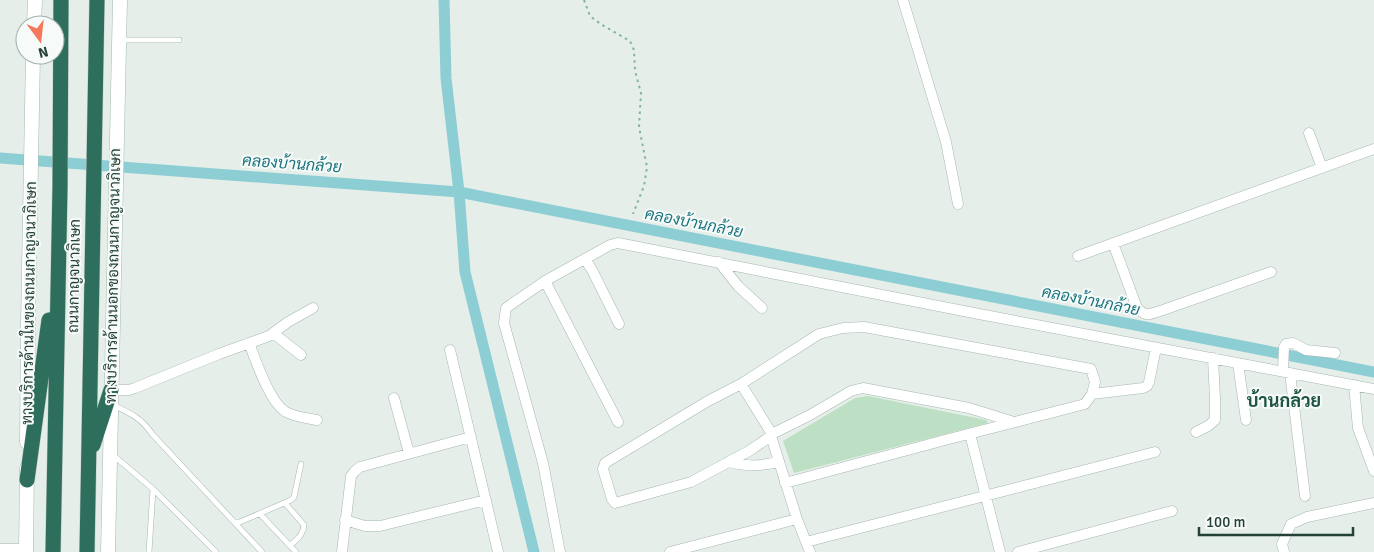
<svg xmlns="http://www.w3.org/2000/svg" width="1374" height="552" font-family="Signika,Sarabun,sans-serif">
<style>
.green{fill:#bde0c4}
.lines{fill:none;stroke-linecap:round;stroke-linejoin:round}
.canal{stroke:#8cced4;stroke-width:11}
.lane-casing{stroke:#a7b7b0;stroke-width:6}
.street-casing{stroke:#a7b7b0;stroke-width:11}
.secondary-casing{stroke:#a3bab0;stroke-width:15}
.highway-casing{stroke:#c1cac7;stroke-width:16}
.path{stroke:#84b3a1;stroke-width:2;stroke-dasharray:2.5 4;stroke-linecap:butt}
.lane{stroke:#fff;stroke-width:5}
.street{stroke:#fff;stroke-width:10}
.secondary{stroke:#fff;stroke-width:14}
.highway{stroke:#2e6e5c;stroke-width:15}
.labels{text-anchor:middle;stroke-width:4;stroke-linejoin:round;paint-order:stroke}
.street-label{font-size:15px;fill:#234137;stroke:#f6faf8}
.water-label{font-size:16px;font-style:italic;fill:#1b757f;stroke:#f6faf8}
.quarter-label{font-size:18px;font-weight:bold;fill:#1e5443;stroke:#f6faf8}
</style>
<rect width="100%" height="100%" fill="#e5eee9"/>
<path class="green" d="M868,396L986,420L988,423L794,473L783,441L855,398Z"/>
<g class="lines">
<path class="canal" d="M444,0L446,78L459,192L465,272L534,552
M0,158L459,192L1374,372"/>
<g class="lane-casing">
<path id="lane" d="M119,40H179
M113,405C132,414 141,418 153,435L262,552
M113,455L153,489L216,552
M285,503L304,525C303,535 297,540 290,545
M260,514L296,552
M235,522H240L291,500L294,497L301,464
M149,552L153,489"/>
</g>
<g class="street-casing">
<path id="street" d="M903,0L946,142L958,204
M1309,133L1322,168
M1113,243L1137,308C1147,318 1150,314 1163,310L1271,272
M1078,256L1374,149
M585,259L592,270L619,324
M719,262L738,286L762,308
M545,281L618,422
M273,333L301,355
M249,343C256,361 270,403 286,412C295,417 307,418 317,420
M450,350L498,552
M1238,363L1246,420
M1283,371L1284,347L1286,344L1293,343L1306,350L1335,353
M1290,373L1305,496
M741,384L772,434
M1354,385L1358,428L1374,471
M111,390H129L135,388L219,354L269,336L288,322L313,308
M394,398L409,453
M1014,422L969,408L863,388L851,391L810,415L772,434L771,436L749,451L691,482L615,503L612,499L603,469L605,463L708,401L741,384L819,334L843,328L864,327L1091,369L1095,382L1092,394
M1196,432L1208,426L1215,420V399L1213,358
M970,434L1000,552
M771,436L797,519L810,552
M728,462C751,467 757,466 779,462
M785,483L945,440L1085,404L1092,394L1143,388L1147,386L1149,382L1156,348
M345,520L365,526H380L486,500
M806,542L1155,452
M0,549H26
M342,552L351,476L355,471L360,467L471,437
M560,552L543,463L504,323L506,308L545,281L610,245L618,243L979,314L1374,389
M670,552L797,519
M1018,552L1172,511
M1284,552L1282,544L1291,524L1307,517L1374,503"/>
</g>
<g class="secondary-casing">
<path id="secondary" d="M34,25L35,0
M27,442L28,324L33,55
M26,552L27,468
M108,552L120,0"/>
</g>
<g class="highway-casing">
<path id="highway" d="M93,445L111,390
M27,480L49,320
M53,552L60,187L61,0
M87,552L97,0"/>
</g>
<path class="path" d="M584,0L590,16L602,25L630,41L634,50L635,71L641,93L639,127L647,167L644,186L633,214"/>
<use href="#lane" class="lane"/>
<use href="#street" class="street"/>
<use href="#secondary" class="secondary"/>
<use href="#highway" class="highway"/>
</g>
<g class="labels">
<g class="street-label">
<text transform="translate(74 276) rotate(-89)" y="5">ถนนกาญจนาภิเษก</text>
<text transform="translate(113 276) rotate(-89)" y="5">ทางบริการด้านนอกของถนนกาญจนาภิเษก</text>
<text transform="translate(29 303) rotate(-89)" y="5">ทางบริการด้านในของถนนกาญจนาภิเษก</text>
</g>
<g class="water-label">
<text transform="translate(292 163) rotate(4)" y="6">คลองบ้านกล้วย</text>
<text transform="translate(694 222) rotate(11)" y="6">คลองบ้านกล้วย</text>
<text transform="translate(1091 300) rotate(11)" y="6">คลองบ้านกล้วย</text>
</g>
<g class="quarter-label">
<text x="1284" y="407">บ้านกล้วย</text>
</g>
</g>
<g transform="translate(40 40) rotate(165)"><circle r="24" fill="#f6faf8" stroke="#a2b0ab"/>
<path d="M0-4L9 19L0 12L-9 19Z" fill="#f5775c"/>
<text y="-8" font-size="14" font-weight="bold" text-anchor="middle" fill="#234137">N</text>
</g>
<path d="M1199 527v8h154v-8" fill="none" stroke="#234137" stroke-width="2.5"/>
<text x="1206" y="527" font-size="15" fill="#234137" stroke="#f6faf8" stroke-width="4" paint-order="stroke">100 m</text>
</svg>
